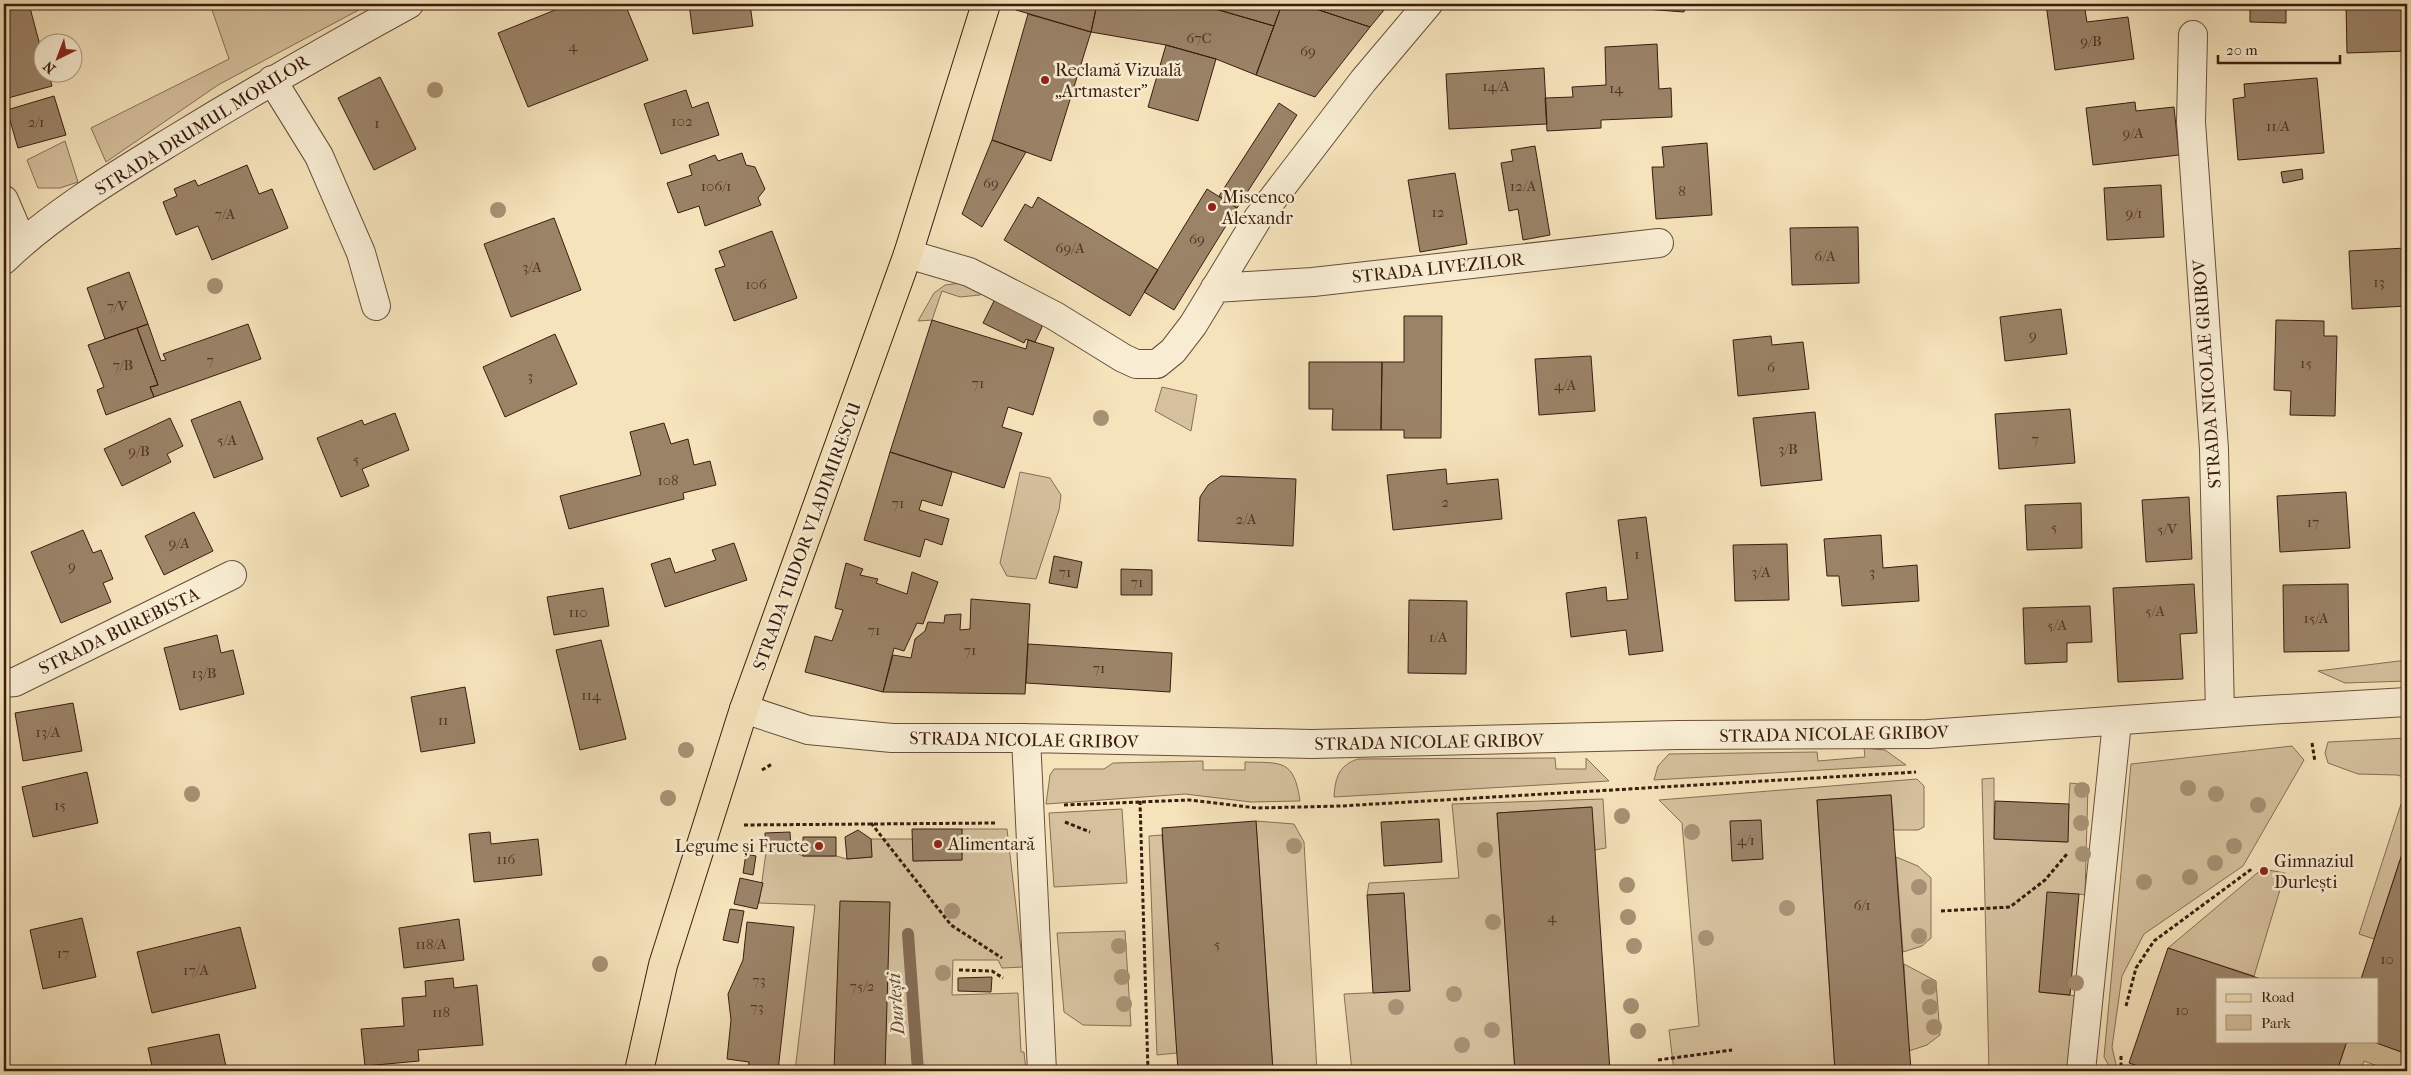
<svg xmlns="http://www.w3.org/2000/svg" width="2411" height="1075" font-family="'IM FELL French Canon',serif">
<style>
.green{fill:#d5c19e;stroke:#886e56}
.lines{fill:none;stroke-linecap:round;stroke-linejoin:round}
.stream{stroke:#846b53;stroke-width:12}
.building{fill:#9b8368;stroke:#3a1c0f}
.minor-casing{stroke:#694e3a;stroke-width:30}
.major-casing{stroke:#3a1c0f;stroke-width:30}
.path{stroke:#3a1c0f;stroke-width:3;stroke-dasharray:4 2.5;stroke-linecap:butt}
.minor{stroke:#f8edd3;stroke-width:28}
.major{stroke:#f5e3bb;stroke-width:28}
.tree{fill:#a79174}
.poi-dot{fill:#8f2418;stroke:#f8edd3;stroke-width:2}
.labels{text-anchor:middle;stroke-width:5;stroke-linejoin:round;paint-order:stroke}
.number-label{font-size:15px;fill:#523625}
.poi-label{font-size:18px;fill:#3a1c0f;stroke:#f8edd3;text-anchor:start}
.street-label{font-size:18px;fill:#3a1c0f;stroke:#f8edd3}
.water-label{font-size:19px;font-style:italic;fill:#654a37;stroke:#f8edd3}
</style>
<rect width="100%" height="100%" fill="#f5e3bb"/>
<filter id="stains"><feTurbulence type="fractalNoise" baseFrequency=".004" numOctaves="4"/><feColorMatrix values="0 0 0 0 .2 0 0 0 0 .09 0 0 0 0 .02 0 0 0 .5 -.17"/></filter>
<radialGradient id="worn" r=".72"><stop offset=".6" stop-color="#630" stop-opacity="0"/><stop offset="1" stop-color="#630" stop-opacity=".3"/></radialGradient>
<path class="green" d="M210,4H370L218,85L106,162L91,128L229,59Z
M65,141L78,182L60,188H38L27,160Z
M970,282L986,288L980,295L960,297L942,291L932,320L918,321L934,293L945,285Z
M1162,387L1197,395L1191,431L1155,411Z
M1020,472L1050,478L1061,495L1059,510L1036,579L1007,576L1000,563Z
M2407,660V681L2345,683L2318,671Z
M2407,738V778L2397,775L2358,774L2328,763L2325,753L2328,742Z
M2292,746L2304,760L2243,866L2144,934L2122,976L2112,1047L2117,1069L2124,1071H2112L2104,1057L2131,764Z
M1864,748L1885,750L1906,765L1654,780L1658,766L1669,754L1817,752L1818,761L1865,757Z
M1555,758L1556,769H1586V758L1609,781L1334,797C1335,778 1339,765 1358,759Z
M1203,761V770H1245V762C1282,763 1294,759 1300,801L1251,802L1185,794L1046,804L1050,775L1054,769H1104L1113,763Z
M1994,778V839L2067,842L2070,783L2088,785L2085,895L2079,894L2039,992L2077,996L2068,1071H1989L1982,779Z
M1917,779L1924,786V827L1918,830H1894L1891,795L1817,800L1835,1071H1674L1669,1030L1699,1026L1682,823L1659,800Z
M1603,799L1606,848L1595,850L1591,807L1497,813L1515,1071H1352L1344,994L1410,991L1404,893L1367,895L1369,883L1459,878L1452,804Z
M2401,804L2407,805V839L2374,939L2359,934Z
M1122,809L1127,883L1054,887L1049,813Z
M1256,821L1294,824L1304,842L1317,1071H1273Z
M962,829H1007L1023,967L1002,968L998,960H953L952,995L1018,993L1021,1052H1024L1026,1071H795L815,905L759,903L766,852L791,851L803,856H836L847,859L872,857L871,839H913V861L962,860Z
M1162,835L1177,1053L1157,1055L1149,836Z
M1896,857L1918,866L1931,878V938L1922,946L1903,952Z
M2262,869L2285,873L2254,976L2168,948Z
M1125,931L1131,1026L1083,1025L1064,1012L1057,933Z
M1904,964L1936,981L1940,1035L1927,1045L1909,1051Z
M2347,1041H2371L2407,1054V1071H2391L2364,1061L2360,1071H2337Z"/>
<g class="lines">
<path class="stream" d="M908,934L918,1071"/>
</g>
<path class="building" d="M29,4L42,53V72H48L52,86L8,98L4,84V10Z
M570,4H625L648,60L528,107L498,33Z
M689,4H750L753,26L693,34Z
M1018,4H1097L1091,32L1016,10Z
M1097,4H1198L1274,26L1256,75L1216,59L1166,45L1091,32Z
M1198,4H1282L1274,26Z
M1282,4H1301L1370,27L1315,97L1256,75Z
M1301,4H1389L1370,27Z
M1646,4H1685L1684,12L1645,9Z
M2046,4H2084L2087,22L2128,17L2134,59L2055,70Z
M2250,4H2286V23L2250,22Z
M2346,4H2407V51L2347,53Z
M1028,14L1091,32L1051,161L992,140Z
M1657,44L1659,89L1671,88L1672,117L1601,120V128L1547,131L1545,98L1573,97L1572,87L1606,85L1605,47Z
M1166,45L1216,59L1198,121L1148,107Z
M1544,68L1547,124L1449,129L1446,74Z
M380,77L416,149L374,170L338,98Z
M2317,78L2324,153L2238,160L2233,99L2245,97L2244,84Z
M686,90L692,108L708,102L719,135L661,154L644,104Z
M54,96L66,135L18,148L7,110Z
M2135,102L2136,111L2174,107L2179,155L2093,165L2086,108Z
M1279,103L1297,115L1237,208L1219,196Z
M992,140L1026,152L982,227L962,214Z
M1707,143L1712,215L1656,219L1652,167H1664L1662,147Z
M1535,146L1550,235L1523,240L1518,209L1509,211L1501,163L1513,161L1511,150Z
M742,153L746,165L755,167L765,189L758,198L761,205L705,226L699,206L678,213L667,183L692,175L689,165L715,155L718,161Z
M247,165L259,194L272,189L288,228L212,260L198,226L176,235L163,202L177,196L174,189L195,180L198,186Z
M2302,169L2303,179L2283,183L2281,172Z
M1455,173L1467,244L1420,252L1408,180Z
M2161,185L2164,237L2107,240L2104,188Z
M1207,189L1237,208L1174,310L1144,292Z
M1038,197L1158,270L1130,316L1004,240L1025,204L1032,208Z
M554,218L581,290L511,317L484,244Z
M1858,227L1859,283L1792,285L1790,228Z
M772,231L797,298L734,321L715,269L725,266L719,251Z
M2406,248L2407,306L2352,309L2349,251Z
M129,272L148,324L105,339L87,288Z
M996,297L1038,318L1042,327L1035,342L1026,339L1024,343L983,323Z
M2061,309L2067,354L2005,361L2000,317Z
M1404,316H1442L1441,438H1404V430H1381L1382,362H1404Z
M932,320L1026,349L1028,340L1054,348L1033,415L1008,407L1002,427L1022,433L1004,488L890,452Z
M2276,320L2324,321V336H2337L2335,416L2290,415L2291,391L2274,390Z
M148,324L161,361L166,360L163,354L248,324L261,359L154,397L150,387L158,385L137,328Z
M137,328L158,385L150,387L154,397L106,415L97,390L104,387L88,345Z
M555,334L577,384L505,417L483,367Z
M1771,336L1772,345L1803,342L1809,389L1738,396L1733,340Z
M1591,356L1595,411L1539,415L1535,359Z
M1309,362H1382L1381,430H1332L1333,409H1309Z
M240,401L263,459L214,478L191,420Z
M2070,409L2075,463L1999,469L1995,414Z
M1815,412L1822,480L1761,486L1753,418Z
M395,413L409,450L362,469L369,486L341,497L317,438L362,420L364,425Z
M170,418L183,446L167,454L171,462L122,486L104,449Z
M664,423L671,444L688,439L694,465L710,461L716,485L683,493L684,499L569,529L560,496L641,475L630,432Z
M890,452L952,472L942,506L922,500L919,510L949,519L942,545L925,539L920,557L864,540Z
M1446,469L1447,484L1498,479L1502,519L1393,530L1387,475Z
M1221,476L1296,479L1293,546L1198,541L1200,497L1208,485Z
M2346,492L2350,548L2280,552L2277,496Z
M2189,497L2192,559L2146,562L2142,500Z
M2081,503L2082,548L2027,550L2025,505Z
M194,512L213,551L164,575L145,536Z
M1646,517L1663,651L1629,655L1626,630L1571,637L1566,593L1606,587L1607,601L1628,599L1618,520Z
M83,530L93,553L101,550L113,579L103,583L111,602L61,623L31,552Z
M1881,535L1883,568L1917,565L1919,601L1842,606L1839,576H1827L1824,539Z
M734,543L747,580L665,607L651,564L670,558L675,573L716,560L712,550Z
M1787,544L1789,600L1735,601L1733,545Z
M1054,556L1082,562L1077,588L1049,583Z
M846,563L863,569L860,575L878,579L876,583L907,594L912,572L938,582L923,624L917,623L904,651L894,648L883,692L805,672L815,636L832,641L843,610L835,608Z
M1121,569L1152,570V595H1121Z
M2194,584L2197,633L2180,634L2183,679L2118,682L2113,588Z
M2348,584L2349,651L2284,652L2283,585Z
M603,588L609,626L554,635L547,597Z
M971,599L1030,604L1025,694L883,692L893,655L911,658L915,639L925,631L928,622L944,623L945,615L961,614L960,630L970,629Z
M1409,600L1467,601L1466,674L1408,673Z
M2090,606L2092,642L2067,643V662L2025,664L2023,608Z
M217,635L221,653L233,650L244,694L180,710L164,648Z
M601,640L626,739L580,750L556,650Z
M1028,644L1172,653L1170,692L1026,683Z
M465,687L475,743L421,752L411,697Z
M73,703L82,751L23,761L15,713Z
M87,772L98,823L33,837L22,787Z
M1891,795L1911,1071H1835L1817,800Z
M1995,801L2069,804L2068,842L1994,839Z
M1592,807L1610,1071H1515L1497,813Z
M1439,819L1442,862L1384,866L1381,822Z
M1761,820L1763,859L1732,861L1730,821Z
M1256,821L1273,1071H1178L1162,828Z
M912,829H962V860L913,861Z
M858,830L871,839L872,857L847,859L845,837Z
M490,832L491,844L538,839L542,875L474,882L469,834Z
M790,832L791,851L766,852L765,833Z
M803,837H836V856H803Z
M2407,839V1054L2371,1041H2377V979H2361Z
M746,854L756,856L753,875L743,873Z
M740,878L763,883L757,909L734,904Z
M2047,892L2079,894L2070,995L2039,992Z
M1404,893L1410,991L1373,993L1367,895Z
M840,901L890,902L885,1071H834Z
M730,909L744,911L738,943L723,940Z
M82,918L96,977L43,989L30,930Z
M459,919L464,960L404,968L399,928Z
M747,922L794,927L778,1071H748L749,1062L727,1059L731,1020L728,994L743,960Z
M240,927L256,988L152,1013L137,952Z
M2168,948L2261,979H2217V1041H2347L2337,1071H2153L2129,1063Z
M992,977L991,992L958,991V978Z
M453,978L454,988L477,985L483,1045L418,1050L419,1061L365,1066L361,1029L404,1026L402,998L426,996L425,981Z
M219,1034L227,1071H153L148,1048Z"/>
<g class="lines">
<g class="minor-casing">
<path id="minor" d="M2193,35L2191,122L2214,449L2220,713
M272,80L319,156L361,253L376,306
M4,200L22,242
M908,254L969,272L993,284L1055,316L1123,358L1136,364H1157L1173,351L1193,325L1258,218L1363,81L1428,4
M4,260C49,216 113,177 167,144C247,95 327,49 409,4
M1215,288L1313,282L1659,243
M4,683L15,682L232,575
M744,709L808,730L892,738H1026L1312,744L1678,735L1928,734L2250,711L2407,702
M1026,738L1042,1071
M2081,1071L2117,722"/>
</g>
<g class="major-casing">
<path id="major" d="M639,1071L663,965L744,709L908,254L986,4"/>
</g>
<path class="path" d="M2312,743L2315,762
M762,770L772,764
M1140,801L1148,1071
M1064,805L1189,800L1257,808L1341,806L1916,772
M1065,822L1090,832
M871,823L951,925L1002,958
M744,825L995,823
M1941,911L2010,907L2045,880L2067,854
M959,970L992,971L1003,978
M2126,1006L2136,968L2154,941L2253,868
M2121,1056V1066L2137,1071
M1658,1060L1732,1050"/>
<use href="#minor" class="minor"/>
<use href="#major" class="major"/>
</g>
<g class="tree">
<circle cx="435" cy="90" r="8"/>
<circle cx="498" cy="210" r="8"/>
<circle cx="215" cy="286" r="8"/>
<circle cx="1101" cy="418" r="8"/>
<circle cx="686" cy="750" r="8"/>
<circle cx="2188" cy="788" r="8"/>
<circle cx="2082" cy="790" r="8"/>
<circle cx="192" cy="794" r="8"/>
<circle cx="2216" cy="794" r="8"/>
<circle cx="668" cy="798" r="8"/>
<circle cx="2258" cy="805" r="8"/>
<circle cx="1622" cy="816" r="8"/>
<circle cx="2081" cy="823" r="8"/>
<circle cx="1692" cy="832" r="8"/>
<circle cx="1294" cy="846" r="8"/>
<circle cx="2234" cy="846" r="8"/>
<circle cx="1485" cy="850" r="8"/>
<circle cx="2083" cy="854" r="8"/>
<circle cx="2215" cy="863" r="8"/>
<circle cx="2190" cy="877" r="8"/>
<circle cx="2144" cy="882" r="8"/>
<circle cx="1627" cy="885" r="8"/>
<circle cx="1919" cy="887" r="8"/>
<circle cx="1787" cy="908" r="8"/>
<circle cx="952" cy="911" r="8"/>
<circle cx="1628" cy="917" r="8"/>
<circle cx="1493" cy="922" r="8"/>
<circle cx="1919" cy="936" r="8"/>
<circle cx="1706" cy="938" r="8"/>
<circle cx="1119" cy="946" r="8"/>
<circle cx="1634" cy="946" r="8"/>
<circle cx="600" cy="964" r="8"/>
<circle cx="943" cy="973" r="8"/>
<circle cx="1122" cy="977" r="8"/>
<circle cx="2076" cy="983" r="8"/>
<circle cx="1929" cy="987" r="8"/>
<circle cx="1454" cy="994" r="8"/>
<circle cx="1124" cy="1004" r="8"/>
<circle cx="1631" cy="1006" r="8"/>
<circle cx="1396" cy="1007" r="8"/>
<circle cx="1930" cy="1007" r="8"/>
<circle cx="1934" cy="1027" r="8"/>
<circle cx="1492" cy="1030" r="8"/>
<circle cx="1638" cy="1031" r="8"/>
<circle cx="1462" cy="1045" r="8"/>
</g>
<g class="poi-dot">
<circle cx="1045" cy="80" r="5"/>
<circle cx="1212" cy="207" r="5"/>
<circle cx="938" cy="844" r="5"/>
<circle cx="819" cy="846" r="5"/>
<circle cx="2264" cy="871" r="5"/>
</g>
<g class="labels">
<g class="number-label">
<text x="1199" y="43">67C</text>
<text x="2091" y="46">9/B</text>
<text x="573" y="51">4</text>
<text x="1308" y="56">69</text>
<text x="1496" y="91">14/A</text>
<text x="1616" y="93">14</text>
<text x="682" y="126">102</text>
<text x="36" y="127">2/1</text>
<text x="377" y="128">1</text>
<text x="2278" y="131">11/A</text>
<text x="2133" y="138">9/A</text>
<text x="991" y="188">69</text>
<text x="716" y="191">106/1</text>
<text x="1523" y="191">12/A</text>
<text x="1682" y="196">8</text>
<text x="1438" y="217">12</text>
<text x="2134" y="218">9/1</text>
<text x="225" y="219">7/A</text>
<text x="1197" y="244">69</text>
<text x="1070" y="253">69/A</text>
<text x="1825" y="261">6/A</text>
<text x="532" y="272">3/A</text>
<text x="2379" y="287">13</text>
<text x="756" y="289">106</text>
<text x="117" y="311">7/V</text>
<text x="2033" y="340">9</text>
<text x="210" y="365">7</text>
<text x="2306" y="368">15</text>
<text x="123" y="370">7/B</text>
<text x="1771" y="372">6</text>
<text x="530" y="381">3</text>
<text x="978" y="388">71</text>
<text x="1565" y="390">4/A</text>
<text x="2035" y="444">7</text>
<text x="227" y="445">5/A</text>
<text x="1788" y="454">3/B</text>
<text x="139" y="456">9/B</text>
<text x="356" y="464">5</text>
<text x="668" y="485">108</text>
<text x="1445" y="507">2</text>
<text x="898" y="508">71</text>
<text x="1246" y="524">2/A</text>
<text x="2313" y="527">17</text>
<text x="2054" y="532">5</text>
<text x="2167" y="534">5/V</text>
<text x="179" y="548">9/A</text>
<text x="1637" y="559">1</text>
<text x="72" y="571">9</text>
<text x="1065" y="577">71</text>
<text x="1761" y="577">3/A</text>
<text x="1872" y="577">3</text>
<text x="1137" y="587">71</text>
<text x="2155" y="616">5/A</text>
<text x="578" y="617">110</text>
<text x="2316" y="623">15/A</text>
<text x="2057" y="630">5/A</text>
<text x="874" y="635">71</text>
<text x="1438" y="642">1/A</text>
<text x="970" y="655">71</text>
<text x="1099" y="673">71</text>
<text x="204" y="678">13/B</text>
<text x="591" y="700">114</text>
<text x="443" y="725">11</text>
<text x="48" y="737">13/A</text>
<text x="60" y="810">15</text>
<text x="1746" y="845">4/1</text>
<text x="506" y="864">116</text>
<text x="1862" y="910">6/1</text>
<text x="1552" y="922">4</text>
<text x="431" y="949">118/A</text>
<text x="1217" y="949">5</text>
<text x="63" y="958">17</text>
<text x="2387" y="964">10</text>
<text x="196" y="975">17/A</text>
<text x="759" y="985">73</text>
<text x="862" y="991">75/2</text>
<text x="757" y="1012">73</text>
<text x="2182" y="1015">10</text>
<text x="441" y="1017">118</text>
</g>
<g class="poi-label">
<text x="1055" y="76">Reclamă Vizuală<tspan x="1055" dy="21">„Artmaster”</tspan></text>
<text x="1222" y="203">Miscenco<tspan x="1222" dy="21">Alexandr</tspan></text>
<text x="948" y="850">Alimentară</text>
<text x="809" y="852" text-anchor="end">Legume și Fructe</text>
<text x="2274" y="867">Gimnaziul<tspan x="2274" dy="21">Durlești</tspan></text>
</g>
<g class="street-label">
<text transform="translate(202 125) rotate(-32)" y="6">STRADA DRUMUL MORILOR</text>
<text transform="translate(1438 268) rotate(-6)" y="6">STRADA LIVEZILOR</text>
<text transform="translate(2207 374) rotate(-94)" y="6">STRADA NICOLAE GRIBOV</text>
<text transform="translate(807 536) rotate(-70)" y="6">STRADA TUDOR VLADIMIRESCU</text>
<text transform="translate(119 631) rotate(-26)" y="6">STRADA BUREBISTA</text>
<text transform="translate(1834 734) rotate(-1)" y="6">STRADA NICOLAE GRIBOV</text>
<text transform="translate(1024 740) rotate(1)" y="6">STRADA NICOLAE GRIBOV</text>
<text transform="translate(1429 742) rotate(-1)" y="6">STRADA NICOLAE GRIBOV</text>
</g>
<g class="water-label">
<text transform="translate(895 1004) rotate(-94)" y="7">Durlești</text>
</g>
</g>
<rect width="2411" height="1075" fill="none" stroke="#f5e3bb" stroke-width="20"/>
<rect x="5" y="5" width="2401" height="1065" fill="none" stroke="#3a1c0f" stroke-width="2.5"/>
<rect x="10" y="10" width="2391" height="1055" fill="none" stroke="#3a1c0f"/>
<rect x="2216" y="978" width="162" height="65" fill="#f8edd3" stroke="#ac9985"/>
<rect x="2226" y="994" width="25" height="8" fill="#f5e3bb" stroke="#ac9985"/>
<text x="2261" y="1002" font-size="15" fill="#3a1c0f">Road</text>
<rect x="2226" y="1015" width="25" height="15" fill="#d5c19e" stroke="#ac9985"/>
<text x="2261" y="1028" font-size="15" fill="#3a1c0f">Park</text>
<g transform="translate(58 58) rotate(222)"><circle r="24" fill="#f8edd3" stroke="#ac9985"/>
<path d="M0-4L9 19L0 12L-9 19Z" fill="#8f2418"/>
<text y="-8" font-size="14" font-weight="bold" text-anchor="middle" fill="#3a1c0f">N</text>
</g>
<path d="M2218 55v8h122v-8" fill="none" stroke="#3a1c0f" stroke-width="2.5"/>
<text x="2226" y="55" font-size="15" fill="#3a1c0f" stroke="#f8edd3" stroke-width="4" paint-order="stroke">20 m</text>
<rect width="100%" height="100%" filter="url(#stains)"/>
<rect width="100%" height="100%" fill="url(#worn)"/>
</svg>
